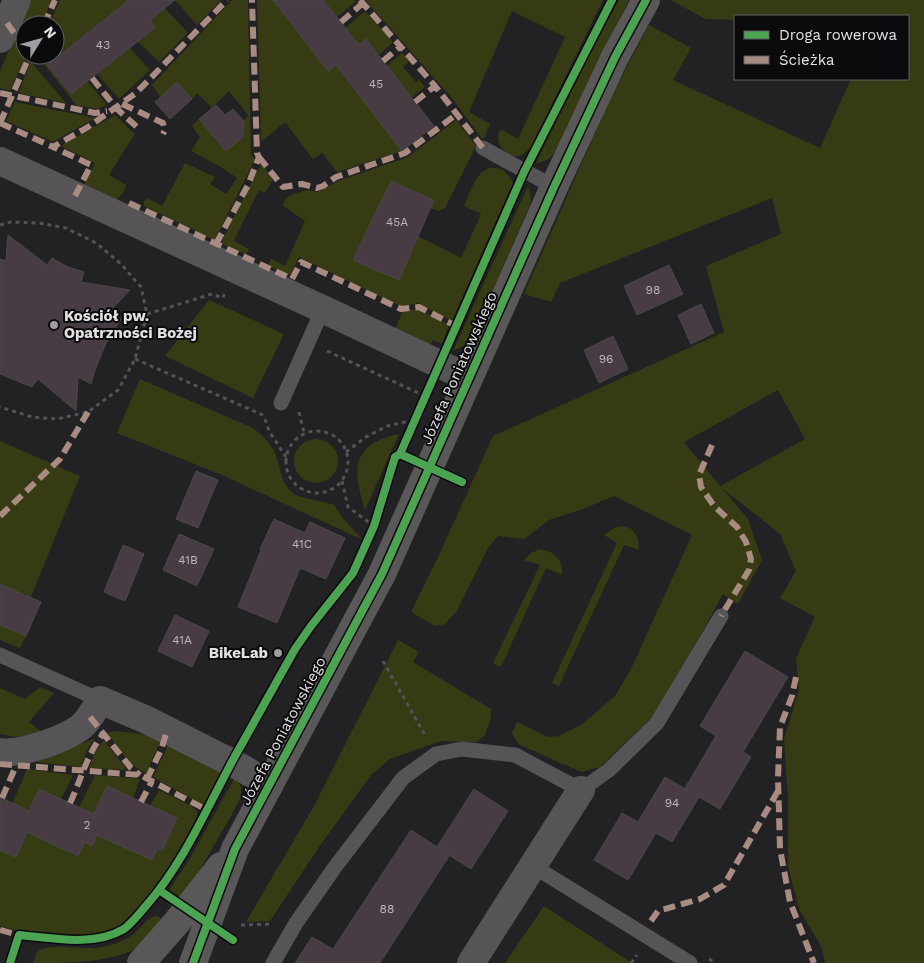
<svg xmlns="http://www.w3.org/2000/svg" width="924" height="963" font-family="'Work Sans',sans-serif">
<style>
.green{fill:#373b13;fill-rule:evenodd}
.building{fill:#473c44;stroke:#49484a}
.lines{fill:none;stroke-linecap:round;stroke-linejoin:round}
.path{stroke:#535254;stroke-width:3;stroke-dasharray:4 4;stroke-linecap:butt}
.lane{stroke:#565456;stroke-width:15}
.street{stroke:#565456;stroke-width:28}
.secondary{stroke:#595758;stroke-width:28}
.quiet{stroke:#a88b81;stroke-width:6;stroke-dasharray:12 6;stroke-linecap:butt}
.cycleway-casing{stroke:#0b0a0c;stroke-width:11}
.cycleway{stroke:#4ca352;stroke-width:8}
.poi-dot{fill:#9f9da1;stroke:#0b0a0c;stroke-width:2}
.labels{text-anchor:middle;stroke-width:4;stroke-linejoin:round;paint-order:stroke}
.number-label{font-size:12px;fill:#bbb7bc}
.poi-label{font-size:15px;font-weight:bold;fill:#e2e0e4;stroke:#0b0a0c;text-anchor:start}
.street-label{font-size:15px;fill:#e2e0e4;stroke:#0b0a0c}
</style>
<rect width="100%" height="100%" fill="#222124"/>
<path class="green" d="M30,0H52L41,25H25V39L17,29Z
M60,0H129L47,64L70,94L87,81L107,105L97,109L76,105L37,55H55V25H49Z
M175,0H221L197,25Z
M232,0H248L251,154L255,159L215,240L144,206V202L147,198L162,206L185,163L215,177L210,184L226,194L237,178L221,167L191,151L200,137L192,126L199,119L244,121L248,115L229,91L212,108L197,93L192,99L177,82L160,97L152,85Z
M257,0H273L328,71L336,65L402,151L337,172L322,153L313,159L285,122L261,142Z
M323,0H355L356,1L337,17Z
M365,0H603L531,147C528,150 525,154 521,155C511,159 498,149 498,138C498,135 499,132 500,129L518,139L565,37L512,11L469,112L490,124L483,140L451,97Z
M619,0H629L598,61L556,150C551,159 546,162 536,163L589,55Z
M670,0H924V963H825L822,948L799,909L788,866V798L784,739L799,690L796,658L815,617L780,598L796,571L780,534L722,488L748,519L762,560L738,604L723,594L668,694L653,716L600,767L581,772L518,744L512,733L517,722L548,737L559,736L581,725L615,696L631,669L692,535L614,496L583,509L549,520L524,539L498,536L488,548L457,611L445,624L435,626L411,612L439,555L493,436L724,332L706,266L781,234L772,198L560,283L551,302L524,294L611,97L649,25L691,48L673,80L820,148L851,79H908V16H735V20L706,19ZM778,390L805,439L720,486L684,442Z
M165,8L188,33L159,62L138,42L155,28L150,20Z
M365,11L393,42L379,55L366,39L359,45L345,28Z
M14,39L27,55L10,91L0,88V71Z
M130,48L150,70L119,99L97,74Z
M402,53L409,61L403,67L416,82L419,80L425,87L412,97L387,66Z
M31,62L66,103L18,93Z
M15,102L95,118L53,142L6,121Z
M115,115L135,134L109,175L126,185L124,192L117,199L84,185L95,163L61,146Z
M456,120L476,146L445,208L439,211L430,208L434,199L391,181L353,260L399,280L418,236L461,258L481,214L464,206C470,193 477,165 496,168C505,169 508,175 513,183L452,321L418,303L402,307L299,257L290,275L273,268L269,264L271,259L285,266L305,221L282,205L287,197L296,193L308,190L317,192L324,189L338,181L408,157Z
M261,164L273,179L265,193L259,190L234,241L249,249L246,255L221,243Z
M528,186L531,197L530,205L473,335L466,345L453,351Z
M209,300L284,334L253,398L165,356Z
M417,309L449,325L442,344L433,340L429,347L394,331L403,311Z
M140,379L253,428C262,435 269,441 274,451C281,465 280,486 296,495C306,499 323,501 334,505L342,517L363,540L222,475L117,433Z
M399,434L365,510C352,470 351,444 399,434Z
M294 461a22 22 0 1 1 44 0a22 22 0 1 1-44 0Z
M0,441L80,476L31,597L0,584Z
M622,526L632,529L638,539L639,550L624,545L559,686L552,683L617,543L604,535L614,528Z
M540,549C554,551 564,560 562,575L546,568L501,667L493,663L540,565L524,560L531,553Z
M0,625L26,636L20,648L0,640Z
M398,640L419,652L413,662L491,709V718L485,735L476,742L441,741L390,759L371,775L319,847L270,921L246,922L314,806Z
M40,687L54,693L29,722L43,733L16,737L0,734V688L25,699Z
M116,731L149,735L161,740L146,774L130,763L107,733Z
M95,738L87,750L81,767L36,762Z
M104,740L127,770L89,768L95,752Z
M169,743L224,770L205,803L201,804L153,777Z
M27,769L73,775L61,799L39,789L26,816L10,809Z
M95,775L140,779L133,798L107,786L94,814L79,807Z
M235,777L241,787V797L231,816L183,899L169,890L189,860Z
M159,790L192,806L197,812L198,819C179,852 151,907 120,927C93,944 29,935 0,926V850L16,857L27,832L78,856L85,842L92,845L97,835L162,851L177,819L150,806Z
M544,906L632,963H505Z
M157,916L165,922C157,930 149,941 140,947C109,963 69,963 33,963C35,958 36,953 40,950C48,944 85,949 97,948C111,946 126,941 136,932C144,925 147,917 157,916Z"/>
<path class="building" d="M129,0H175L150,20L155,28L71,94L47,65Z
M273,0H323L359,45L366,39L434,126L402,151L336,65L328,71Z
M177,82L192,99L170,119L155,102Z
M216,105L225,115L233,109L244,121L243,137L226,151L199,119Z
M391,181L434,200L399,280L353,260Z
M8,235L47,265L52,258L68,267L84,272L81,282L130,290L111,310L121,319L106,343L95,370L91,384L78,377L76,411L38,379L32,387L0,374V259L6,261Z
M669,265L683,294L637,315L624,286Z
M701,304L714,333L691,344L678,315Z
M613,336L628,369L599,383L584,350Z
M196,471L218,480L198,528L176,519Z
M274,519L305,533L310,522L345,538L326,579L300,568L277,623L238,607L261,550L260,549Z
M179,534L214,549L197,586L163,570Z
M123,545L144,554L125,601L104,592Z
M0,584L41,602L26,636L0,625Z
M175,615L209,631L192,667L158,651Z
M745,651L788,677L743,752L751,757L720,809L699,797L672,842L656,833L628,880L594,860L622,813L638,822L665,777L687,790L685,788L716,736L700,726Z
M107,786L177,818L162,851L157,849L152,860L97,835L92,846L85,842L78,856L27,832L16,857L0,850V797L29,811L39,789L94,814Z
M474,789L508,811L471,869L444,852L449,856L380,963H295L312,937L333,949L411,830L437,847Z"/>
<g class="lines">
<path class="path" d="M0,225L11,222L39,223L66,228L96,243L121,264L141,287L147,314L135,359L118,390L88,412L57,419L32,417L0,407
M147,314L212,294L223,298L224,294
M327,351L425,396
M135,359L263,415
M299,412L304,433
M265,419L269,431L286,457
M286 462a31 31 0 1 1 62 0a31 31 0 1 1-62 0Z
M346,452L366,437L387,426L414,420
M342,481L348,507L374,526
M383,661L426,737
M241,925L271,924
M709,959L716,963
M631,963L637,955"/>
<path class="lane" d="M483,148L554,187
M281,403L323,309
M0,655L100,700
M533,866L690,963
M273,963L296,923L335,867L403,778L436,754L462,749L515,755L581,790L609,770L657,723L721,616"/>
<path class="street" d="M0,39L17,0
M0,161L329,312L469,378
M0,752C20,755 71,738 85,723C91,716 96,707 100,700L147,720L244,769L269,786
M471,963L581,790"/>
<path class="secondary" d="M141,963L177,922L221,866
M193,963L235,849L382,574L554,187L615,57L646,0"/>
<path class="quiet" d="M360,0L435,86L483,148
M341,22L363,3
M7,23L25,48
M44,25L55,0
M383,61L401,46
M92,78L116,108L138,128
M0,93L95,113L107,111
M415,102L435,86
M122,104L163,123L165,130L163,134
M0,123L30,55
M0,123L53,147
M259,157L283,187L302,184L317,188L323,186L336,177L405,153L457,114
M75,196L91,165L53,147L88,127L136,93L227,0
M129,203L292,279L301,262L401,309L419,307L456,326
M216,244L248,185L259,157L257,153L252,0
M712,445L699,475L701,487L714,506L737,527L746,542L751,559L749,570L721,616
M0,516L60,459L88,412
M796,677L792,696L780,727L778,777L780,849L790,902L814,963
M90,717L131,768L140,775
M0,764L140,775L207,810
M147,779L161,750L167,731
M2,798L16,766
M141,802L152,781
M70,803C81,780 87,754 103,734
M651,921L658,911L700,899L724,885L778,791
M0,930L19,935"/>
<g class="cycleway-casing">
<path id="cycleway" d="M462,482L400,454L524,172L612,0
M159,890L233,940
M10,963L19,935C52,938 94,947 124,929C132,923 138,915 145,907C183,864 207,808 234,758C254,722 275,685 295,649L311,626L353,573L374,526L395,457L400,454
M193,963L235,849L382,574L554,187L615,57L646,0"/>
</g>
<use href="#cycleway" class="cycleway"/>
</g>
<g class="poi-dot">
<circle cx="54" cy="325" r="5"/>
<circle cx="278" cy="653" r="5"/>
</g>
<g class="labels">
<g class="number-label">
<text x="103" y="49">43</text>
<text x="376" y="88">45</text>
<text x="397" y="226">45A</text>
<text x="653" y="294">98</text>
<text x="606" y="363">96</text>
<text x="302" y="548">41C</text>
<text x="188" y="564">41B</text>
<text x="182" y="644">41A</text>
<text x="672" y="807">94</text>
<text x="87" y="829">2</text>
<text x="387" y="913">88</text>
</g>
<g class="poi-label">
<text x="64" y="321">Kościół pw.<tspan x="64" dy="17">Opatrzności Bożej</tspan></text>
<text x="268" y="658" text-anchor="end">BikeLab</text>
</g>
<g class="street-label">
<text transform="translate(459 368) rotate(-66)" y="5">Józefa Poniatowskiego</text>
<text transform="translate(283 731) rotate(-62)" y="5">Józefa Poniatowskiego</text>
</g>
</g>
<rect x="734" y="15" width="175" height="65" fill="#0b0a0c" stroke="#616062"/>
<rect x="744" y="31" width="25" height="8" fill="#4ca352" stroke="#616062"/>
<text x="779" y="40" font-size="15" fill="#e2e0e4">Droga rowerowa</text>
<rect x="744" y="56" width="25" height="8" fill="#a88b81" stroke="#616062"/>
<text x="779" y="65" font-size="15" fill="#e2e0e4">Ścieżka</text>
<g transform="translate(40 40) rotate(53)"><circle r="24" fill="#0b0a0c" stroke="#616062"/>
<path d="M0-4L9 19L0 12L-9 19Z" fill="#9f9da1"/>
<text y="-8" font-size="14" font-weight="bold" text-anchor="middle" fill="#e2e0e4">N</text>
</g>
</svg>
